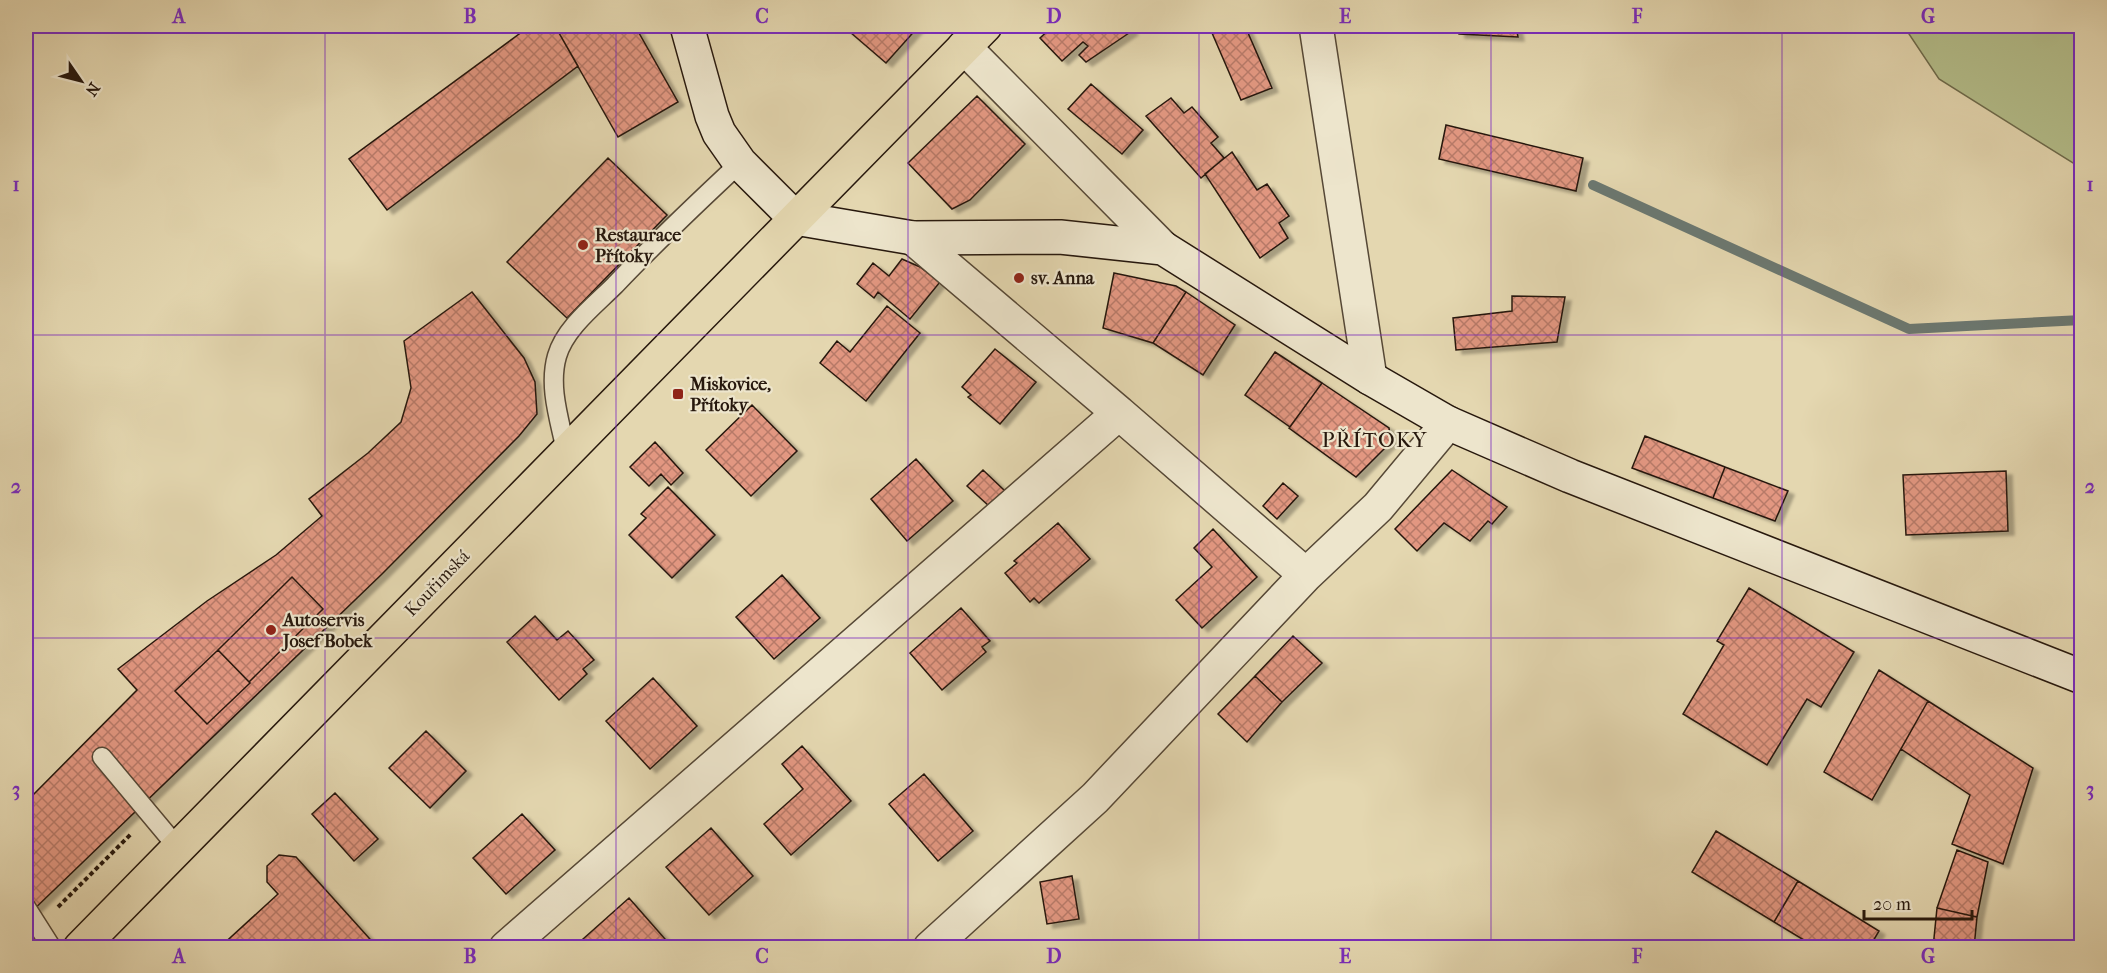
<svg xmlns="http://www.w3.org/2000/svg" width="2107" height="973" font-family="'IM FELL French Canon',serif">
<style>
.grass{fill:#b4be8b;stroke:#6e6b4c;stroke-width:1.5}
.lines{fill:none;stroke-linecap:round;stroke-linejoin:round}
.stream{stroke:#6b7871;stroke-width:10}
.building{fill:url(#building-cross-hatch);stroke:#27180d;stroke-width:1.5;filter:url(#shadow)}
.lane-casing{stroke:#564836;stroke-width:21}
.street-casing{stroke:#564836;stroke-width:36}
.secondary-casing{stroke:#27180d;stroke-width:36}
.primary-casing{stroke:#27180d;stroke-width:36}
.path{stroke:#27180d;stroke-width:4;stroke-dasharray:4.5 3;stroke-linecap:butt}
.lane{stroke:#ede5cc;stroke-width:18}
.street{stroke:#ede5cc;stroke-width:33}
.secondary{stroke:#ede5cc;stroke-width:33}
.primary{stroke:#e4d7b0;stroke-width:33}
.grid{fill:none;stroke:#7b2cbf;stroke-width:1.5;stroke-opacity:0.55}
.poi-dot{fill:#8f2418;stroke:#ede5cc;stroke-width:2}
.labels{text-anchor:middle;stroke-width:4.5;stroke-linejoin:round;paint-order:stroke}
.poi-label{font-size:18px;font-weight:bold;fill:#27180d;stroke:#ede5cc;text-anchor:start}
.street-label{font-size:18px;fill:#27180d;stroke:#ede5cc}
.quarter-label{font-size:21px;letter-spacing:1.5px;fill:#27180d;stroke:#ede5cc}
.neatline{fill:none;stroke:#7b2cbf;stroke-width:2}
.grid-label{font-size:20px;text-anchor:middle;font-weight:bold;fill:#7b2cbf}
</style>
<defs>
<pattern id="building-cross-hatch" width="8" height="8" patternUnits="userSpaceOnUse" patternTransform="scale(1.5)"><rect width="8" height="8" fill="#e29781"/><path d="M0 0l8 8M0 8l8-8" fill="none" stroke="#b77a68"/></pattern>
<filter id="shadow"><feDropShadow dx="6" dy="4" stdDeviation="1.5" flood-color="#0004"/></filter>
</defs>
<rect width="100%" height="100%" fill="#e4d7b0"/>
<filter id="stains"><feTurbulence type="fractalNoise" baseFrequency=".00333" numOctaves="4"/><feColorMatrix values="0 0 0 0 .2 0 0 0 0 .09 0 0 0 0 .02 0 0 0 .5 -.17"/></filter>
<radialGradient id="worn" r=".72"><stop offset=".6" stop-color="#630" stop-opacity="0"/><stop offset="1" stop-color="#630" stop-opacity=".3"/></radialGradient>
<path class="grass" d="M1908,26H2081V168L1939,79L1909,34Z"/>
<g class="lines">
<path class="stream" d="M1593,185L1909,329L2082,320"/>
</g>
<path class="building" d="M530,26H555L578,66L387,210L349,159Z
M555,26H635L678,102L618,137Z
M843,26H919L886,63Z
M1053,26H1127L1132,31L1086,62L1079,55L1088,46L1083,42L1062,61L1040,38Z
M1209,26H1245L1272,88L1241,100Z
M1458,26H1516L1518,37L1459,34Z
M1091,84L1143,130L1122,154L1068,109Z
M977,96L1025,144L970,200L952,209L908,163Z
M1171,98L1184,113L1192,107L1218,137L1211,143L1224,158L1201,178L1146,116Z
M1446,125L1583,158L1576,191L1439,159Z
M1232,152L1257,190L1267,184L1289,216L1279,223L1288,238L1260,258L1205,174Z
M608,158L667,215L567,318L507,262Z
M902,259L920,267L940,282L910,319L878,292L874,298L857,284L873,263L889,276Z
M1114,273L1176,286L1186,292L1153,343L1103,328Z
M472,292L524,358L535,382L537,414L519,436L382,574L26,917V802L137,690L118,669L207,601L276,555L322,516L309,499L368,453L401,422L411,388L404,341Z
M1186,292L1235,325L1203,375L1153,343Z
M1512,296L1565,297L1557,342L1456,350L1453,318L1512,311Z
M887,306L920,333L866,401L820,363L837,341L850,352Z
M995,349L1036,382L1000,424L968,397L971,395L962,387Z
M1275,352L1322,383L1290,427L1245,395Z
M1322,383L1389,428L1391,442L1356,477L1289,428Z
M752,405L797,451L751,496L706,450Z
M1645,436L1725,467L1713,498L1632,468Z
M655,442L683,473L671,485L661,474L649,486L630,467Z
M916,459L953,501L907,541L871,499Z
M1725,467L1788,491L1775,521L1713,498Z
M983,470L1005,491L989,506L967,486Z
M1452,470L1507,507L1492,524L1488,521L1470,541L1444,523L1417,551L1395,529Z
M2006,471L2008,531L1906,535L1903,475Z
M1283,483L1298,496L1277,519L1263,506Z
M668,487L715,535L672,578L629,535L646,518L641,514Z
M1058,523L1090,559L1039,603L1034,598L1030,602L1005,573L1017,563L1014,561Z
M1213,529L1257,577L1202,628L1176,600L1212,567L1194,548Z
M782,575L820,618L774,659L736,617Z
M292,577L323,609L249,682L218,650Z
M1749,588L1854,652L1821,707L1807,699L1767,765L1683,714L1724,645L1717,641Z
M961,608L990,641L982,647L986,652L942,690L910,653Z
M535,616L557,640L568,631L594,660L583,669L587,674L559,700L507,642Z
M1293,636L1322,663L1282,702L1255,676Z
M218,650L250,683L207,724L175,691Z
M1879,670L1928,701L1872,800L1824,772Z
M1255,676L1282,702L1247,742L1218,714Z
M653,678L697,726L650,769L606,721Z
M1928,701L2033,768L2003,864L1952,844L1970,795L1901,749Z
M426,731L466,771L430,808L389,768Z
M802,746L851,801L791,855L764,824L803,789L782,764Z
M924,774L973,831L938,861L889,804Z
M335,793L378,839L354,861L312,814Z
M522,814L555,850L506,894L473,858Z
M711,828L753,876L709,915L666,867Z
M1716,831L1798,881L1774,922L1692,872Z
M1957,850L1988,862L1977,917L1937,908Z
M279,855L296,857L378,948H219L278,894L267,882V866Z
M1072,876L1079,919L1047,924L1040,882Z
M1798,881L1879,931L1869,948H1817L1774,922Z
M629,898L672,947L671,948H591L583,939Z
M1937,908L1977,917L1974,948H1933Z"/>
<g class="lines">
<g class="lane-casing">
<path id="lane" d="M566,451C560,421 548,387 557,356C565,328 595,305 615,285C655,243 697,203 740,163
M102,757L178,848
M26,907L52,948"/>
</g>
<g class="street-casing">
<path id="street" d="M1316,26L1370,378
M964,47L1163,248
M1119,413L1306,575
M506,948L1119,413L913,238
M930,948L1095,798L1306,575L1378,507L1448,423"/>
</g>
<g class="secondary-casing">
<path id="secondary" d="M687,26L712,116L719,133L740,163L795,218L913,238L1060,237L1163,248L1370,378L1448,423L1570,476L2082,677"/>
</g>
<g class="primary-casing">
<path id="primary" d="M80,948L985,26"/>
</g>
<path class="path" d="M58,907L131,834"/>
<use href="#lane" class="lane"/>
<use href="#street" class="street"/>
<use href="#secondary" class="secondary"/>
<use href="#primary" class="primary"/>
</g>
<path class="grid" d="M325,26V948M616,26V948M908,26V948M1199,26V948M1491,26V948M1782,26V948M26,335H2082M26,638H2082"/>
<g class="poi-dot">
<circle cx="583" cy="245" r="6"/>
<circle cx="1019" cy="278" r="6"/>
<rect x="672" y="388" width="12" height="12" rx="3"/>
<circle cx="271" cy="630" r="6"/>
</g>
<g class="labels">
<g class="poi-label">
<text x="595" y="241">Restaurace<tspan x="595" dy="21">Přítoky</tspan></text>
<text x="1031" y="284">sv. Anna</text>
<text x="690" y="390">Miskovice,<tspan x="690" dy="21">Přítoky</tspan></text>
<text x="283" y="626">Autoservis<tspan x="283" dy="21">Josef Bobek</tspan></text>
</g>
<g class="street-label">
<text transform="translate(437 583) rotate(-46)" y="6">Kouřimská</text>
</g>
<g class="quarter-label">
<text x="1375" y="447">PŘÍTOKY</text>
</g>
</g>
<rect width="2107" height="973" fill="none" stroke="#e4d7b0" stroke-width="66"/>
<g transform="translate(81 81) rotate(125)" stroke="#ede5cc" stroke-width="4.5" paint-order="stroke">
<path d="M0-4.5L10 22L0 15L-10 22Z" fill="#27180d"/>
<text y="-9" font-size="16" font-weight="bold" text-anchor="middle" fill="#27180d">N</text>
</g>
<path d="M1864 910v9h108v-9" fill="none" stroke="#27180d" stroke-width="3"/>
<text x="1873" y="910" font-size="18" fill="#27180d" stroke="#ede5cc" stroke-width="4.5" paint-order="stroke">20 m</text>
<rect x="33" y="33" width="2041" height="907" class="neatline"/>
<g class="grid-label">
<text x="179" y="23">A</text>
<text x="470" y="23">B</text>
<text x="762" y="23">C</text>
<text x="1054" y="23">D</text>
<text x="1345" y="23">E</text>
<text x="1637" y="23">F</text>
<text x="1928" y="23">G</text>
<text x="16" y="191">1</text>
<text x="2090" y="191">1</text>
<text x="16" y="493">2</text>
<text x="2090" y="493">2</text>
<text x="16" y="796">3</text>
<text x="2090" y="796">3</text>
<text x="179" y="963">A</text>
<text x="470" y="963">B</text>
<text x="762" y="963">C</text>
<text x="1054" y="963">D</text>
<text x="1345" y="963">E</text>
<text x="1637" y="963">F</text>
<text x="1928" y="963">G</text>
</g>
<rect width="100%" height="100%" filter="url(#stains)"/>
<rect width="100%" height="100%" fill="url(#worn)"/>
</svg>
